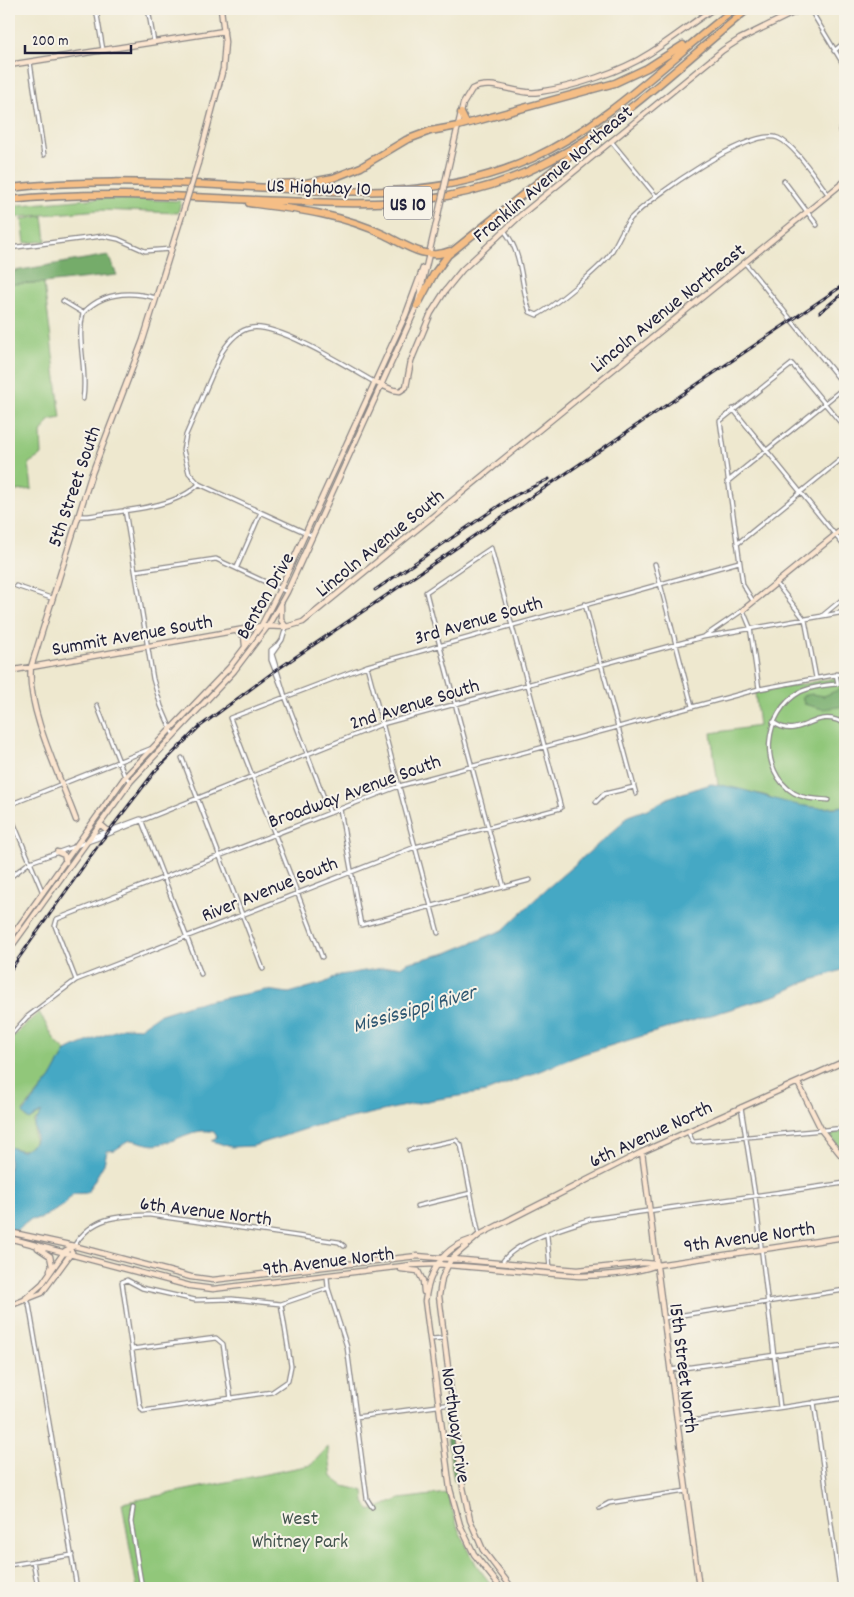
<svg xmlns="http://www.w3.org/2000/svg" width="854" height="1597" font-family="Dekko,sans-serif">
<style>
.green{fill:#91c77a;stroke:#5a745a}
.forest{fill:#74ac6a;stroke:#4b6752}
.water{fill:#44a8c4;stroke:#336580}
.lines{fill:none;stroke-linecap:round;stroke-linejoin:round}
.street-casing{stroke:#888585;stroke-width:5.5}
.secondary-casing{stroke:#888585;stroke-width:7}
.highway-casing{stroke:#888585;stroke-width:9}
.street{stroke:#fff;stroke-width:3}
.secondary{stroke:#fbe5cf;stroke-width:4.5}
.highway{stroke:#f5be86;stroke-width:6}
.rail-casing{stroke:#22223b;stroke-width:3}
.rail{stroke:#f7f3e8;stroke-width:1;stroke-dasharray:4;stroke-linecap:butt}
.secondary-bridge-casing{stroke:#888585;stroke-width:7;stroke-linecap:butt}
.secondary-bridge{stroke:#fbe5cf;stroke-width:4.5}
.labels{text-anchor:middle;stroke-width:4;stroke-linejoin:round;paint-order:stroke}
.shield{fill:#f7f3e8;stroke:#62616f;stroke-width:1}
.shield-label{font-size:19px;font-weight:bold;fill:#22223b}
.street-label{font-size:20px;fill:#22223b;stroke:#f7f3e8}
.park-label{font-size:20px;fill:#43544e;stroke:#f7f3e8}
.water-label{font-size:21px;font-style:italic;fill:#305872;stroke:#f7f3e8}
</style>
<rect width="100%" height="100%" fill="#f7f3e8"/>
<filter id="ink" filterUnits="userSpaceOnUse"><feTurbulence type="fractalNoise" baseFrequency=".02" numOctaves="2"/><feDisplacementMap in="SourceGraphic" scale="10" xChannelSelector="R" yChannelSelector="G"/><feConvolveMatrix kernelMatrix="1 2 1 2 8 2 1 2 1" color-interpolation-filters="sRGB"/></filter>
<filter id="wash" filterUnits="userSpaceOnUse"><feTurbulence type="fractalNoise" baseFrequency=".0096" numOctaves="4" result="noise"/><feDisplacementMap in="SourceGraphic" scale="20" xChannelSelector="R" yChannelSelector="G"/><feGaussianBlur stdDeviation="1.12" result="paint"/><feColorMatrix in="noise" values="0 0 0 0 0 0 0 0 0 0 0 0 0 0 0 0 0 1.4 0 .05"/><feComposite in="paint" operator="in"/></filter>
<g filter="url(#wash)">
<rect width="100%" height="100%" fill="#eee8cf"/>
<path class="green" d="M100,198L181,201L178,213L99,210L9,218V206Z
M43,216L46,241L25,243L22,219Z
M43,276L61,418L49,420L41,433L42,455L29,463L32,489L9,492V282Z
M845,676V806L820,808L788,804L764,795L718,785L711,733L759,726L755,693Z
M39,1012L56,1042L66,1051L51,1078L23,1111L27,1119L36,1116L38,1112L43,1113L34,1122V1143C27,1152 19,1150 9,1147V1041Z
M845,1131V1151L843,1152L829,1135Z
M328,1447L332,1477L344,1486L364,1491L365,1502L370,1511L400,1499L447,1493L459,1531L477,1566L494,1588H137L122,1503L311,1465Z"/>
<path class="forest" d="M108,255L117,275L44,283L9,284V272Z
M845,687V706L823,709L804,704L802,696L812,694L824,696Z
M448,1409L459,1480L454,1481L443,1410Z"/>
<path class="water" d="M711,784C757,788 798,815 845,806V969L803,983L777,995L583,1054L486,1092L432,1100L315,1126L253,1146L231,1147L212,1141L217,1137L214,1132C195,1127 179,1140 161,1144C150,1147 141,1141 130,1140L115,1150L107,1151L104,1164L87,1193L73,1194L63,1206L40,1219L30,1220L17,1230L9,1245V1147L22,1151L34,1143L36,1136L34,1125L42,1112L29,1120L23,1113L51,1078L66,1051L74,1047L125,1027L140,1028L158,1015L192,1004L266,990L289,993L324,983L340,975L395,966L401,967L406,963L447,953L503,930L544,891L617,828L628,816L650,808L670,797Z"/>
</g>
<g filter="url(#ink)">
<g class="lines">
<g class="street-casing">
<path id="street" d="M96,9L103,50
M148,9L154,42
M810,9L845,67
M834,51L845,42
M30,62L44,155
M840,130L845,136
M611,141L656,196
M784,181L817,225
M504,230C525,258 519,282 530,312L537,315C553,307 600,268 610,254C618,242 622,229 631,218C652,196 750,127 778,138C795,145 816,179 828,194
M9,248L103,236L118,239L145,251L171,249
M745,263L845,386
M63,301L83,313
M83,399C88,370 76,342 83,313C103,292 130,291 156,298
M733,409L845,547
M727,482L845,387
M125,510L153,679L161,706L173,734
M78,516H88C123,510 174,509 199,484
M313,536L199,484L189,473L183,450L186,435L222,352C229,341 238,330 251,328C278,323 348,367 374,382
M737,544L845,456
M655,564L692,706
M237,567L261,512
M135,571L216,559L287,592
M776,583L805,620L816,678
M16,586L51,598
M753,601L743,585L720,421L792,364L845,428
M585,604L636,794
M822,616L845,597
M705,636L743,610L750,627L759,689
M277,645L271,650V660L330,813
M367,666L438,933
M284,693L272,654L282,640L286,627
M97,705L125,777L131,781
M773,722C800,743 814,705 845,724
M182,758L263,969
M828,800C816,799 804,799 794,793C757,770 764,712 800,692C810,687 826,685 838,684L836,674
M596,802L604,794L634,787
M9,805L150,749
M340,809L361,925L530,880
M9,812L43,893
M141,819L201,974
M92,837L140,819
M9,878L30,862L96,839L382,724L703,637L845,612
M322,957L230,718L367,666L739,562
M76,980L55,926L57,919L399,786L759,689L845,673
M9,1037L27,1017L76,980L415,847L561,808L491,548L426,592C451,691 478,788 504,887
M741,1107L755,1195L780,1407
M688,1132L693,1142L845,1128
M409,1150L456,1140L461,1145L479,1235
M417,1206L471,1193
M547,1235L550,1268
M74,1246C93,1216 117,1216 150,1215L339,1242L344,1246
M502,1263C512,1242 569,1226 591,1219L845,1183
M327,1276L328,1288L347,1347L367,1499L372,1507
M26,1299L29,1304L77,1588
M281,1304L291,1366L288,1381L272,1392L143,1411L140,1406L122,1282L127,1280L142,1288L195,1300L232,1299L281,1304L328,1288
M663,1318L845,1290
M431,1339L444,1338
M132,1349L216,1338L223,1344L231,1399
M670,1370L845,1345
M814,1402L840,1588
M356,1417L452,1404
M678,1423L845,1398
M133,1508L131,1522L142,1588
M600,1508L609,1503L686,1491
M33,1561L38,1588
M9,1565L72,1555"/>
</g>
<g class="secondary-casing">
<path id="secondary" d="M9,65L224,31
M198,163L223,69L225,42L221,9
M448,169L463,104L472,89C493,78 516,96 539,92C573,87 621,72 650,53C672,39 692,23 713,9
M374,382L393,390L400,391L406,387L411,361L431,313L445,291L462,270L521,215L723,50L740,39L801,9
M281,605V620L286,627
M743,610L845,527
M236,631L244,636L245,646
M9,671L261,626L286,627L303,622L845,181
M76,820C61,779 26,708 31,667L91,476L143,340L182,215
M100,824L107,830
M57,852L64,855L66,862
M9,940L125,777L229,668L261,626L280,589L406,314L423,268
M9,950L131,781L234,671L268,626L287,592L417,306L438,215
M798,1083L822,1131L845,1160
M642,1152L699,1588
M9,1232L74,1246L191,1277L213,1280L417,1256L578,1270L644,1263L656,1264
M9,1238L190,1286L213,1289L412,1265L436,1264L579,1276C604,1275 633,1274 657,1265L845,1237
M470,1240C441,1249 429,1272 425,1301L450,1489L460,1525L474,1554L501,1588
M38,1248L50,1256L52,1266L50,1270
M401,1269L418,1271L423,1281L424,1292
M26,1298L42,1284L65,1251L74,1246
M9,1306L42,1293L72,1252
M512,1588L483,1550L470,1520L463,1487L439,1296L442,1278L451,1259L479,1235L642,1152L845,1061"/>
</g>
<g class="highway-casing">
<path id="highway" d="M461,113L466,123
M271,184L306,183L333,178L361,167L406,140L430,131L458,126L615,83L647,68L683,45
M9,188C78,180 147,182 216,185C327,190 428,206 533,158C609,123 668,60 734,9
M9,200C92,191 174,196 257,200C365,204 451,213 551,160C624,122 685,60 748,9
M249,203C296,209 342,214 385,235C405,245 427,261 450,251
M417,306L434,274L448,255L589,141"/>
</g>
<use href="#street" class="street"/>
<use href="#secondary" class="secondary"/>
<use href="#highway" class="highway"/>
<g class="rail-casing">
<path id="rail" d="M820,312L841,295
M375,590L512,497L549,479
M9,972L102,840L156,770L199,727L275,671L845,284"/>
</g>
<use href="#rail" class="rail"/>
<g class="secondary-bridge-casing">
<path id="secondary-bridge" d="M182,215L198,163
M438,215L448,169"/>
</g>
<use href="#secondary-bridge" class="secondary-bridge"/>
</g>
</g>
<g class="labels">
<rect class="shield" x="384" y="186.5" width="48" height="33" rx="4"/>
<g class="shield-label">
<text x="408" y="210">US 10</text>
</g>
<g class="street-label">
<text transform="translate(552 173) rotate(-40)" y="7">Franklin Avenue Northeast</text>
<text transform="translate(319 186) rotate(2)" y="7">US Highway 10</text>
<text transform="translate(667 307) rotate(-39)" y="7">Lincoln Avenue Northeast</text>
<text transform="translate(73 486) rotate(-71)" y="7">5th Street South</text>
<text transform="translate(379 542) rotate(-39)" y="7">Lincoln Avenue South</text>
<text transform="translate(264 595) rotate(-60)" y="7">Benton Drive</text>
<text transform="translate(478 619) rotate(-16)" y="7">3rd Avenue South</text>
<text transform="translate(132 634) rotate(-10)" y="7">Summit Avenue South</text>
<text transform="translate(414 703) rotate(-17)" y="7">2nd Avenue South</text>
<text transform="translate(354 790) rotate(-20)" y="7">Broadway Avenue South</text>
<text transform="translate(269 888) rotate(-22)" y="7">River Avenue South</text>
<text transform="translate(650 1133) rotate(-25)" y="7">6th Avenue North</text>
<text transform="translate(206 1210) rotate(7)" y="7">6th Avenue North</text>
<text transform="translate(749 1236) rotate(-8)" y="7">9th Avenue North</text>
<text transform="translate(328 1260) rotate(-7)" y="7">9th Avenue North</text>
<text transform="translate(685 1368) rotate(83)" y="7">15th Street North</text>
<text transform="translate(457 1425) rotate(82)" y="7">Northway Drive</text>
</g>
<g class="park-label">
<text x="300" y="1524">West<tspan x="300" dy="23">Whitney Park</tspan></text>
</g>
<g class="water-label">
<text transform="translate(414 1008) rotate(-16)" y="7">Mississippi River</text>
</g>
</g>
<rect width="854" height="1597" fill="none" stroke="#f7f3e8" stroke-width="30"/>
<path d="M25 45v8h106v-8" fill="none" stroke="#22223b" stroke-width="2.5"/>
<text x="32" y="45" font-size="15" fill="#22223b" stroke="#f7f3e8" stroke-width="4" paint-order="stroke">200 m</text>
</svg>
